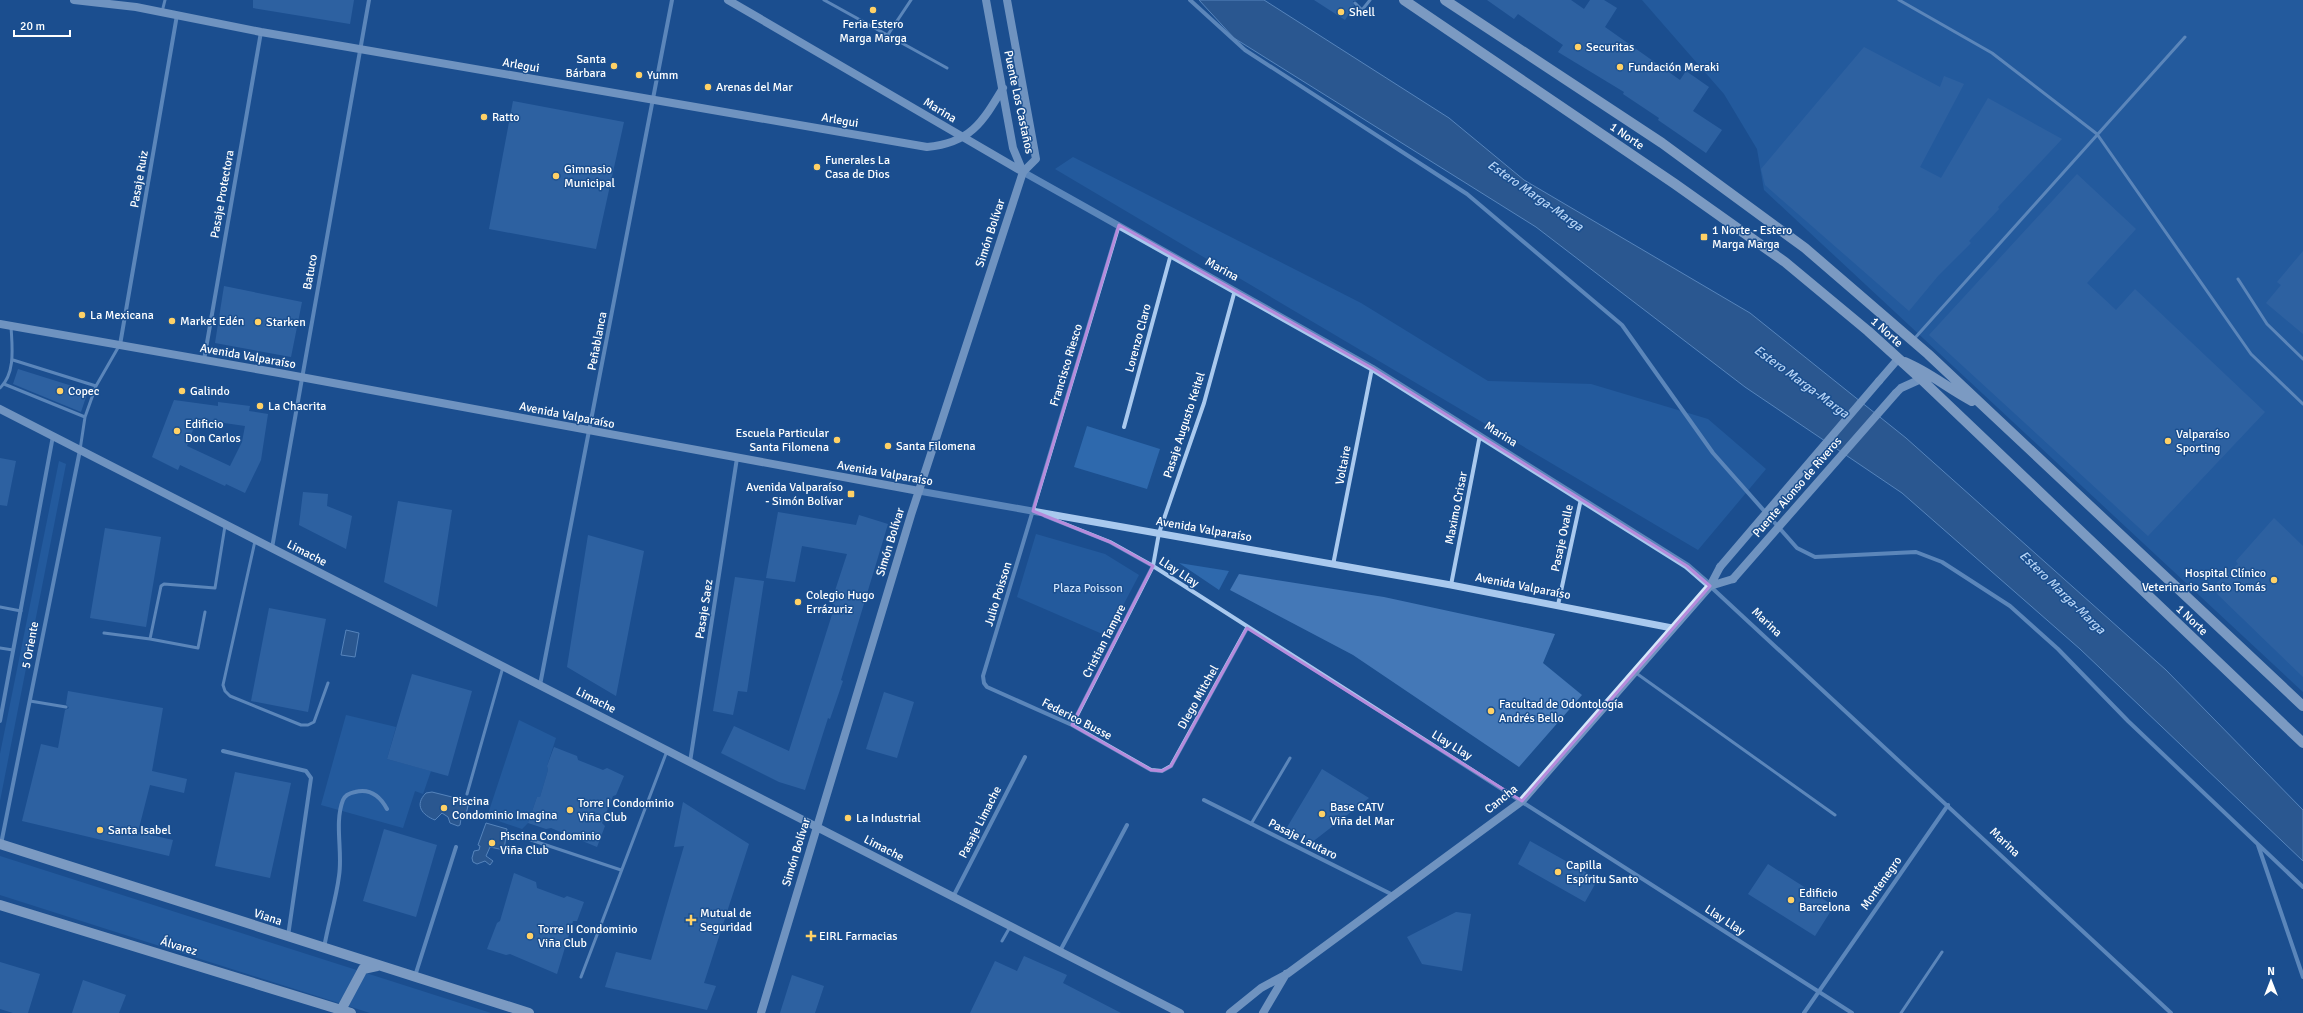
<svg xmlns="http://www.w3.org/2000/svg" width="2303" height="1013" font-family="Signika,sans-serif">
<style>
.green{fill:#2e69ad}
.water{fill:#3c6290;stroke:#9cc4f0}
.building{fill:#4478b7;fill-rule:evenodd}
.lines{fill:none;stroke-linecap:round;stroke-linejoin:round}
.service{stroke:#a9c9ee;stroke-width:3}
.minor{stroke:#a9c9ee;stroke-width:4}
.tertiary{stroke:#a9c9ee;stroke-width:7}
.secondary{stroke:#d6e6fa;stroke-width:8}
.primary{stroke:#f0f6ff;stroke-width:10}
.secondary-bridge{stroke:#d6e6fa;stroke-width:8}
.marked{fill:none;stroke:#b68bdc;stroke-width:3;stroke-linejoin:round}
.poi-dot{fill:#ffd166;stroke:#1b4f8f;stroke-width:1.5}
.labels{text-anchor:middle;stroke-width:3;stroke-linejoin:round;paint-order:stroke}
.poi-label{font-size:12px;fill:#fff;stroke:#1b4f8f;text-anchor:start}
.street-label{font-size:12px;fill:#fff;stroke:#1b4f8f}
.park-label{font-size:12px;fill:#cfe3fa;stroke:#1b4f8f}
.water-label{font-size:13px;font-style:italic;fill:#b5d3f5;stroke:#1b4f8f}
</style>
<rect width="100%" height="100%" fill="#1b4f8f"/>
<path class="green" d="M1642,0H2303V692L1764,190L1757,149L1724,94Z
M1073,157L1361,303L1488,381L1591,384L1708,419L1766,469L1698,550L1055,169Z
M1087,426L1160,449L1147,489L1074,467Z
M59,461L66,464L0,801V754Z
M1036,534L1105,554L1139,575L1107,636L1017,597Z
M1179,563L1229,571L1219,590Z
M346,715L396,727L387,759L431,771L423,794L415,791L403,828L321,805Z
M519,720L556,738L547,766L548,770L540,797H537L528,823L522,829L487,817Z
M0,856L491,1013H370L0,895Z"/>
<path class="water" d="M1199,0H1264L1449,118L1524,180L1750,313L1906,438L2166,670L2303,810V861L2080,649L1902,493L1745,387L1536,227L1234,38Z
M346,630L359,633L355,657L341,655Z
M432,792L456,798L462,804L468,806L466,814L462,813L460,825L458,826L450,823L448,817L442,813L435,820C422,815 414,805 426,793Z
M486,823L507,829L504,850L490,847L486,856L493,861L490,865L485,861L477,864L473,862L472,858L474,851L479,850L480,846L478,845Z"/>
<path class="building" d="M253,0H354L350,24L253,8Z
M1314,0H1358L1353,1L1354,6L1345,20Z
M1487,0H1571L1584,9L1590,0H1604L1617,8L1605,27L1680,80L1686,71L1709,87L1693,111L1722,130L1706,153L1658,120L1659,118L1623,94L1624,92L1558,52L1563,45L1518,14L1514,19Z
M1864,47L1940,87L1944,76L1964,84L1920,167L1941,178L1988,98L2062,139L1998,207L1999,209L1969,241L1971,243L1938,276L1909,311L1765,185L1761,169Z
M513,101L624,122L596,249L489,229Z
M2077,174L2136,229L2087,283L2116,310L2135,289L2265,412L2148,536L1929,335Z
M2303,251V334L2266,303L2281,285L2277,282Z
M224,286L302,302L291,357L215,343Z
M18,369L88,391L81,412L13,384Z
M174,400L218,406V402L250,406L249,411L268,414L261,460L245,493L226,484L225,486L180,465L178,470L152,457ZM197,419L245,426L242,442L230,466L187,446Z
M0,458L16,461L7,506L0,505Z
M303,492L328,494L327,506L352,516L346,549L299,525Z
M398,501L452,510L437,607L384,582Z
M778,512L856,525L859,515L888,524L841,680L843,681L830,719L828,718L805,790L779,782L721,753L734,726L789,751L835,605L831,603L847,554L802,546L795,582L766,578Z
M2274,518L2303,546V677L2211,588L2238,564L2236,561Z
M105,528L161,537L146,627L90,618Z
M588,535L644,551L616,696L567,667Z
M1239,574L1384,597L1555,634L1543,663L1582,695L1519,767L1353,655L1230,590Z
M735,577L764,581L747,692L738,691L733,715L713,711Z
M269,608L326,619L308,712L251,701Z
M412,674L472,691L448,776L387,759Z
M68,691L163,708L152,771L187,779L184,793L150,785L138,832L173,840L169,856L22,821L41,744L58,748L65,710L69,708L66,704Z
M884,692L914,702L897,758L866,749Z
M554,747L577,756L578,760L603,770L607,768L624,776L616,795L613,796L602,823L605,826L597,847L551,828L546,829L528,823L537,797H540L548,770L547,766Z
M1322,769L1369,798L1311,843L1286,829Z
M235,772L291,783L270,878L215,866Z
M683,802L749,844L704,983L716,986L707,1010L605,987L616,952L651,960L684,846L674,847Z
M384,829L437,845L416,917L363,901Z
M1530,841L1598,879L1585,902L1518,864Z
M1768,864L1834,906L1815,936L1748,894Z
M514,873L536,882L537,888L564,898L567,896L584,902L577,921H573L557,974L510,954L506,955L487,949L497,923L500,921Z
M1456,912L1471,914L1462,971L1422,964L1407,937Z
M1024,956L1067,975L1063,983L1121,1013H970L995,961L1017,971Z
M0,962L40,974L28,1013H13L0,1009Z
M792,975L824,986L815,1013H780Z
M83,980L126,995L119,1013H72Z"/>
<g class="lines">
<path class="service" d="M824,0L947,68
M1899,0L1992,53L2097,134L2251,354L2303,404
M1355,3L1362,10L1370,0
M162,12L165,0
M887,36L911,0
M2238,279L2267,324L2303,359
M1914,339L2185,37
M13,360L96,386
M4,384L85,417
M0,388C16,373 12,346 11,326
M80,450L85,417L96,386L119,346
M255,541L223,685L225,691L230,696L301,725H308L314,722L328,683
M0,607L21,611
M104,633L150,639L161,586L164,584L215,588L225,526
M150,639L198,648L205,612
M0,648L13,650
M1636,673L1835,815
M30,701L66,707
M467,794L503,667
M1251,824L1290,758
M525,838L621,870
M1002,941L1010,927
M581,977L667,751
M1901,1013L1942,952"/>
<path class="minor" d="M1190,0L1245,50L1467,194L1622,325L1713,453L1797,548L1815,557L1916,552L1942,562L2010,606L2058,649L2128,721L2303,887
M1119,225L983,676L984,683L987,687L1072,725L1151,770L1162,771L1171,766L1247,628
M120,345L177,15
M204,360L261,32
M1124,427L1171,254
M1045,516L1110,542L1153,566L1852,1013
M272,548L369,0
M1333,565L1372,368
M1451,585L1480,435
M1711,587L2171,1013
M1558,605L1581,499
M540,685L672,0
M0,721L53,436
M1072,725L1153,566L1159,533L1204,403L1235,290
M223,751L306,771L311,778L288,936
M690,762L737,458
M1204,800L1393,895
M1,844L80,450
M2258,845L2303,977
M953,897L1025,757
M324,948C328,924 336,900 339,876C343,852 334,823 343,800C345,795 350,793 355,792C370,788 380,796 387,809
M1060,951L1127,825
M415,976L456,847
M1804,1013L1948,805"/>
<path class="tertiary" d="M1023,172L1372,368L1687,566L1710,586
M919,491L1451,585L1672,628"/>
<path class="secondary" d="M74,0L136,7L261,32L927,147C970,143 982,123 1003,88
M728,0L1023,172
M986,0L1013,148L1023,172
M0,324L279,373L919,491
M1879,381L1898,359
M1896,393L1901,388L1921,379
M0,409L1180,1013
M1710,586L1733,579
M761,1013L911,515L1023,172L1036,159L1007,0
M1230,1013L1261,988L1287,974L1522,801L1710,586L1720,567
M1263,1013L1286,974"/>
<path class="primary" d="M1404,0L1675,184L1785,262L1868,331L1921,379L2303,743
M1445,0L1662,143L1805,248L1928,354L2303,706
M1905,362C1929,372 1949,389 1972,401
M0,844L529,1013
M0,905L351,1013
M341,1010L363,969L377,966"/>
<path class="secondary-bridge" d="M1720,567L1879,381
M1733,579L1896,393"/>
</g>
<path d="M0 0H2303V1013H0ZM1119,225L1372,368L1687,566L1710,586L1522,801L1247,628L1171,766L1162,771L1151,770L1072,725L1153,566L1110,542L1033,511Z" fill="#1b4f8f" fill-opacity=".55" fill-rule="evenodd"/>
<path class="marked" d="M1119,225L1372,368L1687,566L1710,586L1522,801L1247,628L1171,766L1162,771L1151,770L1072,725L1153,566L1110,542L1033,511Z"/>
<g class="poi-dot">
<circle cx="873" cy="10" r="4"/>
<circle cx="1341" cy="12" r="4"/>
<circle cx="1578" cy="47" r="4"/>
<circle cx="614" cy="66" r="4"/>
<circle cx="1620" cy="67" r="4"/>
<circle cx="639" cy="75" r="4"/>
<circle cx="708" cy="87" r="4"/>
<circle cx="484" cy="117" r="4"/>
<circle cx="817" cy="167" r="4"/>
<circle cx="556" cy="176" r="4"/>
<rect x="1700" y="233" width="8" height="8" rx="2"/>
<circle cx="82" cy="315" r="4"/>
<circle cx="172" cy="321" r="4"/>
<circle cx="258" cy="322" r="4"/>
<circle cx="60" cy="391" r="4"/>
<circle cx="182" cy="391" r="4"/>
<circle cx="260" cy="406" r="4"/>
<circle cx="177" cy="431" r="4"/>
<circle cx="837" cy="440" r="4"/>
<circle cx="2168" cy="441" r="4"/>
<circle cx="888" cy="446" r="4"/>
<rect x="847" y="490" width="8" height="8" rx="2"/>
<circle cx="2274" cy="580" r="4"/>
<circle cx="798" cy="602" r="4"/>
<circle cx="1491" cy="711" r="4"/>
<circle cx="444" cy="808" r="4"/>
<circle cx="570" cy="810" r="4"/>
<circle cx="1322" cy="814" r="4"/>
<circle cx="848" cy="818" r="4"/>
<circle cx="100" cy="830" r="4"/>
<circle cx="492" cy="843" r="4"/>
<circle cx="1558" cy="872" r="4"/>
<circle cx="1791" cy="900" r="4"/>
<path d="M689 914h4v4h4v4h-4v4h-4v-4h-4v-4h4z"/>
<circle cx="530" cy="936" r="4"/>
<path d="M809 930h4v4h4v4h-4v4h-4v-4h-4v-4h4z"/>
</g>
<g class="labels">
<g class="poi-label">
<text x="1349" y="16">Shell</text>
<text x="873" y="28" text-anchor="middle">Feria Estero<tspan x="873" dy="14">Marga Marga</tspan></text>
<text x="1586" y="51">Securitas</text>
<text x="606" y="63" text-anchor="end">Santa<tspan x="606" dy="14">Bárbara</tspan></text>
<text x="1628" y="71">Fundación Meraki</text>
<text x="647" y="79">Yumm</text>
<text x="716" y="91">Arenas del Mar</text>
<text x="492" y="121">Ratto</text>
<text x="825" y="164">Funerales La<tspan x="825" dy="14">Casa de Dios</tspan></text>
<text x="564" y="173">Gimnasio<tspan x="564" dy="14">Municipal</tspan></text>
<text x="1712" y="234">1 Norte - Estero<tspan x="1712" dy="14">Marga Marga</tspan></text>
<text x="90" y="319">La Mexicana</text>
<text x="180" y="325">Market Edén</text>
<text x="266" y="326">Starken</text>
<text x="68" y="395">Copec</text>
<text x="190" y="395">Galindo</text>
<text x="268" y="410">La Chacrita</text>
<text x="185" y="428">Edificio<tspan x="185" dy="14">Don Carlos</tspan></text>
<text x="829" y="437" text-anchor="end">Escuela Particular<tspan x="829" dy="14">Santa Filomena</tspan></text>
<text x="2176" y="438">Valparaíso<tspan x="2176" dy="14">Sporting</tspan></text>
<text x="896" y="450">Santa Filomena</text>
<text x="843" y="491" text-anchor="end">Avenida Valparaíso<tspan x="843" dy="14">- Simón Bolívar</tspan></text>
<text x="2266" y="577" text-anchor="end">Hospital Clínico<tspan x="2266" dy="14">Veterinario Santo Tomás</tspan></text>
<text x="806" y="599">Colegio Hugo<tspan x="806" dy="14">Errázuriz</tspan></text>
<text x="1499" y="708">Facultad de Odontología<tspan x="1499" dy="14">Andrés Bello</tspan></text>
<text x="452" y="805">Piscina<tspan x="452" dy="14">Condominio Imagina</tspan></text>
<text x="578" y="807">Torre I Condominio<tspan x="578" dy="14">Viña Club</tspan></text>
<text x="1330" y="811">Base CATV<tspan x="1330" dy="14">Viña del Mar</tspan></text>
<text x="856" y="822">La Industrial</text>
<text x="108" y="834">Santa Isabel</text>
<text x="500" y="840">Piscina Condominio<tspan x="500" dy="14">Viña Club</tspan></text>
<text x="1566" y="869">Capilla<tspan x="1566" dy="14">Espíritu Santo</tspan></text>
<text x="1799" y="897">Edificio<tspan x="1799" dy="14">Barcelona</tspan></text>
<text x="700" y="917">Mutual de<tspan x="700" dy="14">Seguridad</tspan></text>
<text x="538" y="933">Torre II Condominio<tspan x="538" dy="14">Viña Club</tspan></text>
<text x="819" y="940">EIRL Farmacias</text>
</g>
<g class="street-label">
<text transform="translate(521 65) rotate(10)" y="4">Arlegui</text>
<text transform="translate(1019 102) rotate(78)" y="4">Puente Los Castaños</text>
<text transform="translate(940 110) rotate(31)" y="4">Marina</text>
<text transform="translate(840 120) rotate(10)" y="4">Arlegui</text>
<text transform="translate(1627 136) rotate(34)" y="4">1 Norte</text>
<text transform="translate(139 179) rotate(-80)" y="4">Pasaje Ruiz</text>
<text transform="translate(222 194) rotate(-80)" y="4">Pasaje Protectora</text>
<text transform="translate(990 233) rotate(-72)" y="4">Simón Bolívar</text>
<text transform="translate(1222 269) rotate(29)" y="4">Marina</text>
<text transform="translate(310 272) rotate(-80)" y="4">Batuco</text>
<text transform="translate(1887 332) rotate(42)" y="4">1 Norte</text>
<text transform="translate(1138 338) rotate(-75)" y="4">Lorenzo Claro</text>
<text transform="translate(597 341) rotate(-79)" y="4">Peñablanca</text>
<text transform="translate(248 356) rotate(10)" y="4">Avenida Valparaíso</text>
<text transform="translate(1066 365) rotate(-73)" y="4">Francisco Riesco</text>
<text transform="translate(567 415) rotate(11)" y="4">Avenida Valparaíso</text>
<text transform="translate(1184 425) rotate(-72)" y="4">Pasaje Augusto Keitel</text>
<text transform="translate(1501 434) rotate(32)" y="4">Marina</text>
<text transform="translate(1343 465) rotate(-79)" y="4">Voltaire</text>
<text transform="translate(885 473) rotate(10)" y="4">Avenida Valparaíso</text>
<text transform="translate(1797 487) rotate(-49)" y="4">Puente Alonso de Riveros</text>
<text transform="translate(1456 508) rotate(-79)" y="4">Maximo Crisar</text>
<text transform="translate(1204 529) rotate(10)" y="4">Avenida Valparaíso</text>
<text transform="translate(1562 538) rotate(-78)" y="4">Pasaje Ovalle</text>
<text transform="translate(890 542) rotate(-73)" y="4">Simón Bolívar</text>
<text transform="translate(307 553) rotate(27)" y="4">Limache</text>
<text transform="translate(1179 572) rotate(33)" y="4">Llay Llay</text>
<text transform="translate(1523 586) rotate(11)" y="4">Avenida Valparaíso</text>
<text transform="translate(998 594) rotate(-73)" y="4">Julio Poisson</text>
<text transform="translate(704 609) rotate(-81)" y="4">Pasaje Saez</text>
<text transform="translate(2192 620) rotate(43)" y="4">1 Norte</text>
<text transform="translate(1767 622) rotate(43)" y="4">Marina</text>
<text transform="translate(1104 641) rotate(-63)" y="4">Cristian Tampre</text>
<text transform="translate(30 645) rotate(-79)" y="4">5 Oriente</text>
<text transform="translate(1198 697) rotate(-61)" y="4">DIego Mitchel</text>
<text transform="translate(596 700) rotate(27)" y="4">Limache</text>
<text transform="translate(1077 719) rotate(27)" y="4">Federico Busse</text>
<text transform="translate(1452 745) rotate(32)" y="4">Llay Llay</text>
<text transform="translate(1501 799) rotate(-39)" y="4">Cancha</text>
<text transform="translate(980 822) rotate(-63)" y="4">Pasaje Limache</text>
<text transform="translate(1303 839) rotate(27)" y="4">Pasaje Lautaro</text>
<text transform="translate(2005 842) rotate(43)" y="4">Marina</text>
<text transform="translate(884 848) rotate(27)" y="4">Limache</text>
<text transform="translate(796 852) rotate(-73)" y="4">Simón Bolívar</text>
<text transform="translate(1881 883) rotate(-55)" y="4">Montenegro</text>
<text transform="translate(268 917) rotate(18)" y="4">Viana</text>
<text transform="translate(1725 920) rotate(33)" y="4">Llay Llay</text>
<text transform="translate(179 946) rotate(17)" y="4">Álvarez</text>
</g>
<g class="park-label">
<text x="1088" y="592">Plaza Poisson</text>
</g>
<g class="water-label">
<text transform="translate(1536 195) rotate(35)" y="5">Estero Marga-Marga</text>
<text transform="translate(1802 381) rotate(36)" y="5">Estero Marga-Marga</text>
<text transform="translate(2063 592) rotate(44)" y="5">Estero Marga-Marga</text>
</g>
</g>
<g transform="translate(2271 981)" stroke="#1b4f8f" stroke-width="3" paint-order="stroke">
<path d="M0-3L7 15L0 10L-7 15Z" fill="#ffffff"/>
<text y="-6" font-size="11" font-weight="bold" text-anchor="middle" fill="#ffffff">N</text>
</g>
<path d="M14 30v6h56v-6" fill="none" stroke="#ffffff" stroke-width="2"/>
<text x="20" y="30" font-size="12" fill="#ffffff" stroke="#1b4f8f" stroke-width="3" paint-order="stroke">20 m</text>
</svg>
